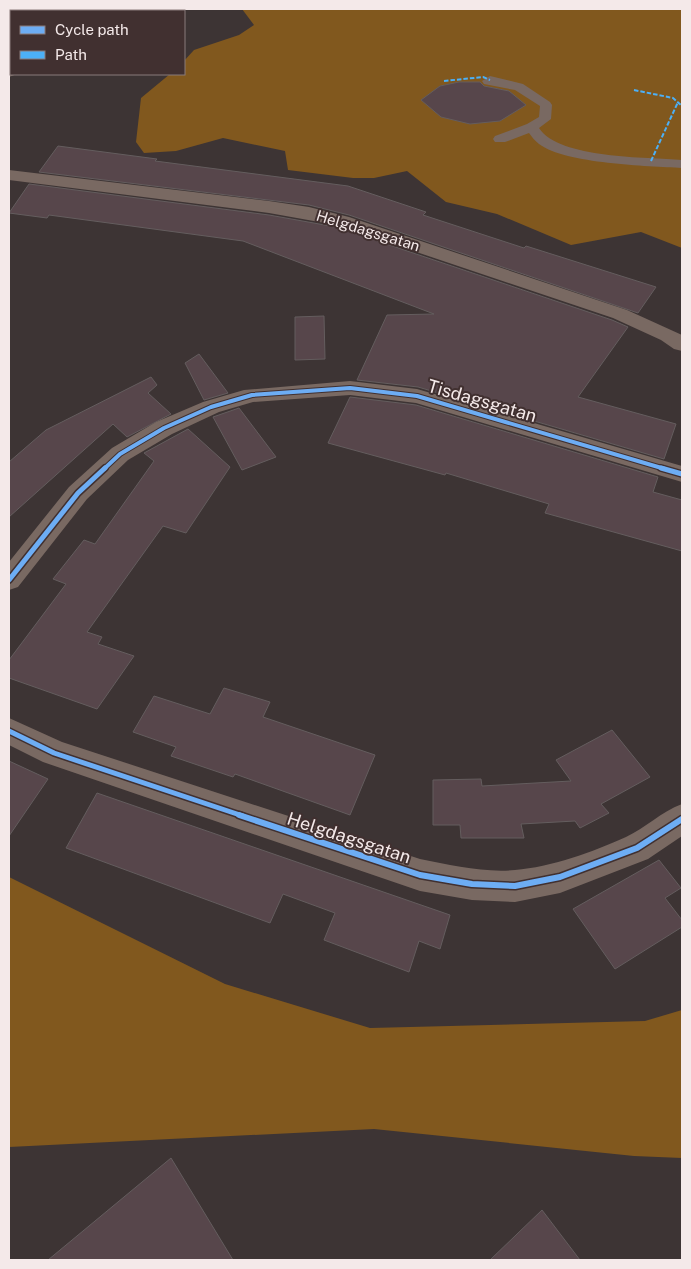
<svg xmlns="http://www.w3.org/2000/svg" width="691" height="1269" font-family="'Public Sans',sans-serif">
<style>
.forest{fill:#81581e}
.building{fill:#57464b;stroke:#645d5e}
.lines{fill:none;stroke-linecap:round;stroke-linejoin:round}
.lane{fill:#796962;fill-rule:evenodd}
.street{fill:#796962;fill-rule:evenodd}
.quiet{stroke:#4cb0f7;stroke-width:2;stroke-dasharray:4.5 2;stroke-linecap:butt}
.cycleway-far2-casing{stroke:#413030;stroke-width:6}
.cycleway-far1-casing{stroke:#413030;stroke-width:8}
.cycleway-casing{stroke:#413030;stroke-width:9}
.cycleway-far2{stroke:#6dadf4;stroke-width:4}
.cycleway-far1{stroke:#6dadf4;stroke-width:5}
.cycleway{stroke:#6dadf4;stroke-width:6}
.labels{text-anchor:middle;stroke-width:4;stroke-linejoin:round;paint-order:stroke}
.far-street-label{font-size:15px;fill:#f4e9e9;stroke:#413030}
.street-label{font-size:18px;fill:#f4e9e9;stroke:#413030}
</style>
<rect width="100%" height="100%" fill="#3d3434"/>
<path class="forest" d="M242,9H682V248L641,232L571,245L497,214L446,202L407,171L374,178H353L288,170L285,151L223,138L176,151L144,153L136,142L141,98L170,74H184V61L194,50L239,35L254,25Z
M9,877L225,984L370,1028L645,1021L682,1010V1158L634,1156L374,1129L9,1147Z"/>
<path class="building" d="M459,82H480L484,86L509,91L526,105L500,121L470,124L441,117L421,100L440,86Z
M58,146L157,159L155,161L348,186L426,212L423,215L524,248L526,246L656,287L638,313L349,215L309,205L39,172Z
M29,184L269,215L336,227L612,320L628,327L578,397L676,424L664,459L418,387L357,380L387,315L434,314L243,241L49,215L47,218L9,213Z
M324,316L325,359L295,360V317Z
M199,354L228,393L204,400L185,363Z
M151,377L157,385L148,393L171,414L127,437L113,424L9,517V462L46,430Z
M350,397L416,405L658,477L653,492L682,500V551L545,513L549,504L446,473L445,475L328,443Z
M239,408L276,457L242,470L213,417Z
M188,429L230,467L186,533L163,526L87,632L102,637L98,644L134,656L97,709L9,678V660L66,584L53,579L84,540L95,544L154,461L144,453Z
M224,688L270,702L263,717L375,755L350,815L235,774L233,777L171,756L176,747L133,732L154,696L210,714Z
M612,730L650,777L601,804L609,813L580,828L575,821L521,824L524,838H461L460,825H433V780L481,779L482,786L571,781L556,760Z
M9,761L48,779L9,836Z
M97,793L450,915L440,949L419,941L409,972L324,940L335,913L283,894L270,923L66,848Z
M659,860L681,888L665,898L682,920V927L615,969L573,909Z
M171,1158L233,1260H48Z
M542,1210L580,1260H490Z"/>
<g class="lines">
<path class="lane" d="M490,76L523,84L550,102L552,105L551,119L539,128C559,159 648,157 682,160V168C648,166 566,164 539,144C535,141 532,137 529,133L505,142H495L493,139L495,136L527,124L539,117L540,106L515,90L484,84L482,81Z"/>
<path class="street" d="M11,66V74H17L9,77V67Z
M9,170L269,201L309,207L349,217L627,310L682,335V351L674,349L661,340L613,318L336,225L269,213L9,180Z
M350,381L417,389L682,466V482L416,403L350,395L253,402L219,412L172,434L128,460L87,499L18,587L9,590V562L69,487L112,448L156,422L203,402L244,390Z
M9,718L62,742L420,859C451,865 484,873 515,870C551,867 593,852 626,837C645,828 661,812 682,804V836L648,859L560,893L515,902L472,900L420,891L43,762L9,745Z"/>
<path class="quiet" d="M444,81L483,77L490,80
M634,90L673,98L681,105
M651,161L678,102"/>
<g class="cycleway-far2-casing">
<path id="cycleway-far2" d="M104,469L120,454L164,428L211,407L252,395L350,388L417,396L665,469"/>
</g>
<g class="cycleway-far1-casing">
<path id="cycleway-far1" d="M661,468L682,474
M9,580L78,493L105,468
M9,731L54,753L243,816"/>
</g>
<g class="cycleway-casing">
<path id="cycleway" d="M239,815L420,875L472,884L515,886L560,877L637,848L682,819"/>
</g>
<use href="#cycleway-far2" class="cycleway-far2"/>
<use href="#cycleway-far1" class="cycleway-far1"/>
<use href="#cycleway" class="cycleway"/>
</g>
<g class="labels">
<g class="far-street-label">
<text transform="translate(368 231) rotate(17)" y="5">Helgdagsgatan</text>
</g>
<g class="street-label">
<text transform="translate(482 401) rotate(16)" y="6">Tisdagsgatan</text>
<text transform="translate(349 838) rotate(18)" y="6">Helgdagsgatan</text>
</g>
</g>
<rect width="691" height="1269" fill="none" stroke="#f4e9e9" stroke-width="20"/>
<rect x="10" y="10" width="175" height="65" fill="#413030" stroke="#897a7a"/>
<rect x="20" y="26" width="25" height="8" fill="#6dadf4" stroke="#897a7a"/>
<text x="55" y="35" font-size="15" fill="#f4e9e9">Cycle path</text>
<rect x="20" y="51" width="25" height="8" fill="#4cb0f7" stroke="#897a7a"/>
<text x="55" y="60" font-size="15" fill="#f4e9e9">Path</text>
</svg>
